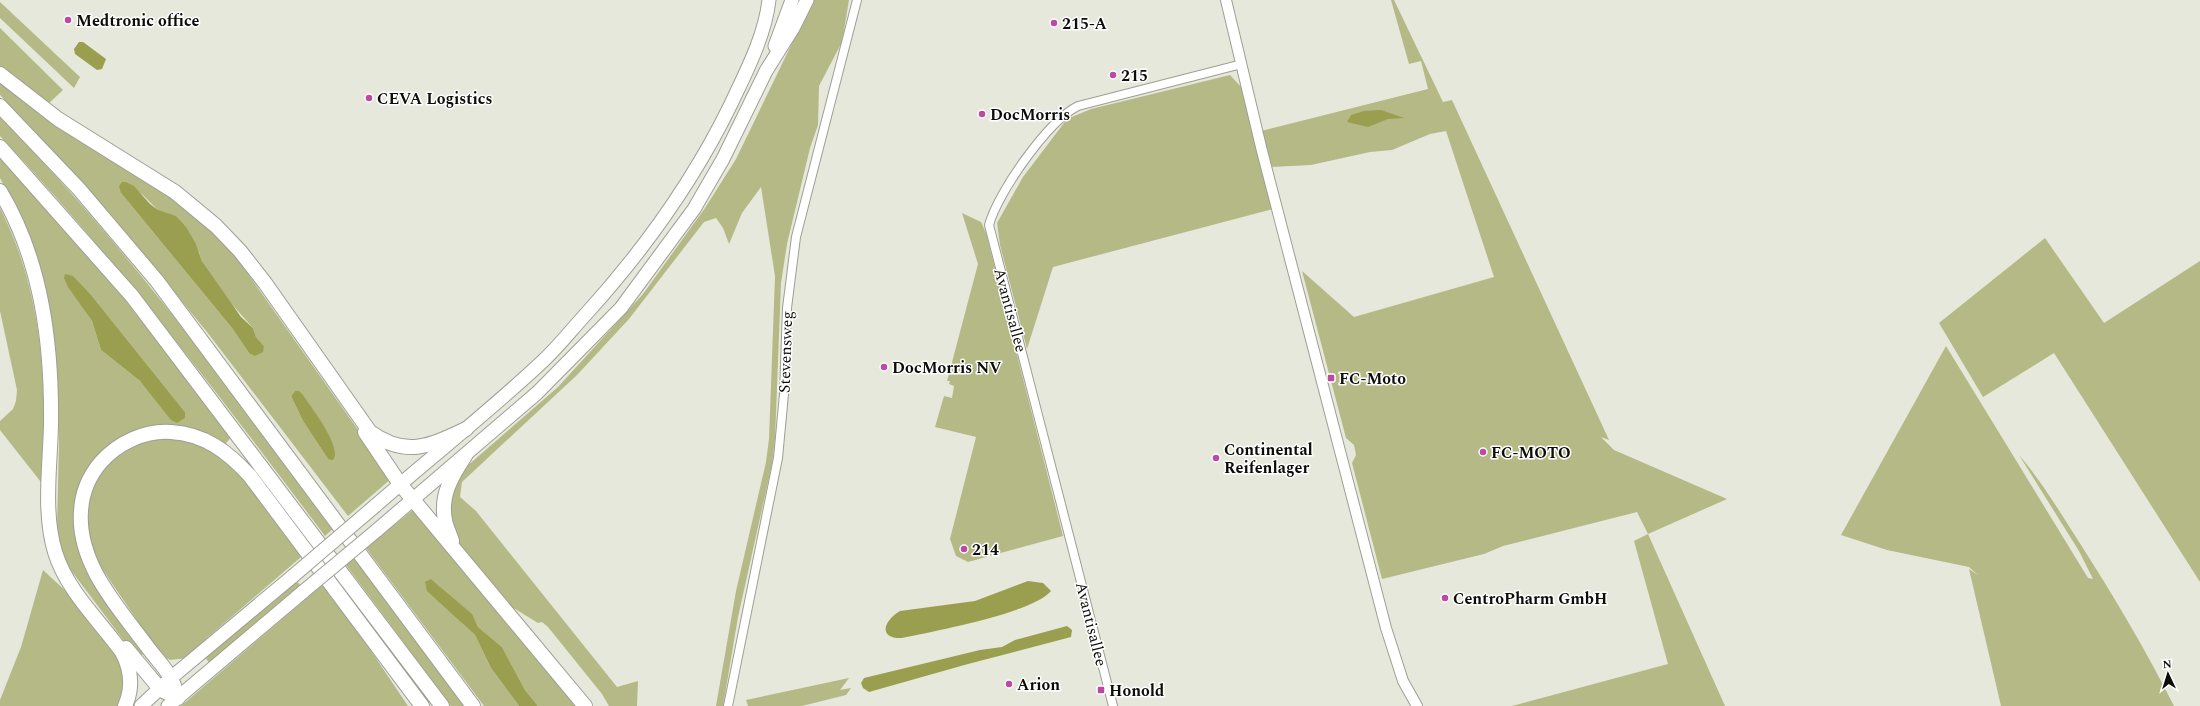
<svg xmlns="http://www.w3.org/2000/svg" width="2200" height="706" font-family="Spectral,serif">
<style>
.green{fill:#b5b986;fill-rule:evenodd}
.water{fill:#9a9f4f}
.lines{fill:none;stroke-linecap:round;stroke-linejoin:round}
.minor-casing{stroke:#9e9f94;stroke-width:10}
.tertiary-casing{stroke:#9e9f94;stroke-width:12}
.trunk-casing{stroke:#9e9f94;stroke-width:15}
.motorway-casing{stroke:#9e9f94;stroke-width:16}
.minor{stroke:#fff;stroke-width:8}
.tertiary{stroke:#fff;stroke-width:10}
.trunk{stroke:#fff;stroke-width:13}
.motorway{stroke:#fff;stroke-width:14}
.trunk-bridge-casing{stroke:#9e9f94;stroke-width:15;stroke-linecap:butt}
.trunk-bridge{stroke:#fff;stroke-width:13}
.poi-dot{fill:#bc49a3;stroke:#fff;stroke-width:1.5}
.labels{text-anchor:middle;stroke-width:3;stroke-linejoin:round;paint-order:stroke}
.poi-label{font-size:16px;font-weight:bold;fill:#0c0d09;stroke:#fff;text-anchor:start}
.street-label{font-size:16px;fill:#0c0d09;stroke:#fff}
</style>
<rect width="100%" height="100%" fill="#e6e8db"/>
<path class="green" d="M813,0H849L842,42L819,86L818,125L810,148L787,244L781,283L775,439L772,464L738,617L723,706H716L736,591L766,462L769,439L775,276L761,187L742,213L729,244L723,228L716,218L704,222L629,319L577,375L462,482L460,497L476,511L617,687L638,681L637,706H609L602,694L548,627L542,622L538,623L512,607L457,542L452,531L448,502L458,474L558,387L643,294L705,208L736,159Z
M1391,0H1394L1443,102L1452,100L1609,440L1601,437L1614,450L1727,499L1648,534L1725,706H1512L1668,664L1634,541L1648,534L1637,512L1503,546L1484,554L1382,579L1352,463L1356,455L1354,445L1346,438L1302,271L1354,317L1494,277L1446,131L1430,134L1392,150L1370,152L1311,165L1271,167L1261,131L1428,89L1421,61L1409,64Z
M0,2L80,77L74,88L0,18Z
M0,28L63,90L46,106L0,68Z
M1230,75L1243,89L1273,209L1053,267L1027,349L1000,245L997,223L1023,177L1067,119L1091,109Z
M0,82L89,147L163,192L213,231L236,257L392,478L348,516L207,332L108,211L0,95ZM126,182L143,195L199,252L202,261L230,302L253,328L256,337L264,346L249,353L232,328L121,193ZM295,391L304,396L323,427L328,459L303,421L291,396Z
M0,117C77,195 147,281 214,368C255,421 297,473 336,526L325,536C222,399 118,261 0,136Z
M0,157L82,244L231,437L224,446L165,427L97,464L80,540L147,651L137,658L70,569L60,547L57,525L59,443L57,377L49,304L41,270L29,234L0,178ZM92,296L185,412L153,395L140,381L101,350L92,321L82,306Z
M0,208C45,296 46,389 44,486L0,430V421L13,409L16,401L17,390L0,311Z
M962,213L981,222L986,233L1063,536L968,562L956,556L950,539L976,437L935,427L944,396L952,398L954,386L949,384L950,381H947L978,264Z
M2045,238L2104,323L2200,261V582L2054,353L1983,397L1939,323Z
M1946,346L2088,578L2093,579L2079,551L2019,455C2043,483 2061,514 2081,545C2115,598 2146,651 2174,706H2001L1969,569L1978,575L1969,567L1887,550L1841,535Z
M174,437C188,441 205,445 217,454C252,480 276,522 301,557L208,637L187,658L170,660L162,656L156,648L94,557L86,531L85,512L96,477L109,463L131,448L149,441Z
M414,509L580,706H538L525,690L502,647L478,627L471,614L431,579L461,622L475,635L491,668L519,706H484L366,548Z
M358,555L469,706H451L346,565Z
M43,570L70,595L95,623L126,671L121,706H0V700L21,647Z
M295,579L300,585L211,665L204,656Z
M322,585L363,639L408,706H181Z
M849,678L840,690L851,688L846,695L802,706H748L746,700Z"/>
<path class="water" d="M79,42H83L106,59L102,69L97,70L75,54L74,49Z
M1381,110L1404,118L1388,119L1368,127L1347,122L1351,115L1364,111Z
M122,182H126L134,186L150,204L158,210L176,216L186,227L195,242L202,261L241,317L253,328L256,337L264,346L263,352L255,356L249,353L232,328L121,193L119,186Z
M65,274L73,276L92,296L185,412V418L177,423L171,420L140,381L101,350L92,321L68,287L64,278Z
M295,391H299L304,396C312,409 343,448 333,460L328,459L303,421L291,396Z
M431,579L472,614L478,627L502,647L525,690L538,706H519L491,668L475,635L427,591L425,582Z
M1028,581L1043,583L1051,591C1033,613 934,631 902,638C878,639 883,621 900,611L975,601Z
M1067,626L1072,630L1071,637L968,664L869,692L863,688L861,683L864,678L980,650L1002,647L1015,640Z"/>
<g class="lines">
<g class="minor-casing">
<path id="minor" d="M728,706L778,458L784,394L787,308L796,237L857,0
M1113,706L989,225C998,192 1048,121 1078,106L1242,64"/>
</g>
<g class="tertiary-casing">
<path id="tertiary" d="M1226,0L1262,151L1386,628L1403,681L1417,706"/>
</g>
<g class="trunk-casing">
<path id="trunk" d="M775,46L792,0
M375,506C431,457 490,411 544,360C559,346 572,329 586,314C644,250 693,182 731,104C746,72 765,36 769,0
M376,531L537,393L621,308L694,209L723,159L766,71L793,28L807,0
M141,706L172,677L293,576
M168,706L304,591"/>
</g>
<g class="motorway-casing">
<path id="motorway" d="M0,74L58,119L175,192L216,226L240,251L265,283L370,432C406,458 430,446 466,429
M0,106L79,189L157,281L473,706
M0,147L132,296L442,706
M0,191C42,261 52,345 51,425C50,467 43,512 55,552C67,591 99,620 122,652C131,669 133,688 125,706
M365,432L400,484L585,706
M452,541C450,534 446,527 445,520C440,495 452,476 465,456
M126,648L161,690L178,698
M178,698C172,674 164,668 149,649C120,609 77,565 81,511C82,493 89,476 101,462C118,443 145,430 171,432C205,434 228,452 250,476L422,706"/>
</g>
<use href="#minor" class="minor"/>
<use href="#tertiary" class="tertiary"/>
<use href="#trunk" class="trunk"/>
<use href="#motorway" class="motorway"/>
<g class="trunk-bridge-casing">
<path id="trunk-bridge" d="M293,576L375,506
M304,591L376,531"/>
</g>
<use href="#trunk-bridge" class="trunk-bridge"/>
</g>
<g class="poi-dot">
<circle cx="68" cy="20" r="4"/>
<circle cx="1054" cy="23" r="4"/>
<circle cx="1113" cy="75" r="4"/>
<circle cx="369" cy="98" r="4"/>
<circle cx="982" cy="114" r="4"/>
<circle cx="884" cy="367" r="4"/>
<rect x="1327" y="374" width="8" height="8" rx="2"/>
<circle cx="1483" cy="452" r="4"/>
<circle cx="1216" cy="458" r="4"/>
<circle cx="964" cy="549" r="4"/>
<circle cx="1445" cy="598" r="4"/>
<circle cx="1009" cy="684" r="4"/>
<rect x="1097" y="686" width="8" height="8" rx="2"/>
</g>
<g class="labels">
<g class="poi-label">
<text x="76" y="26">Medtronic office</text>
<text x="1062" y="29">215-A</text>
<text x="1121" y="81">215</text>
<text x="377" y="104">CEVA Logistics</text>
<text x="990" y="120">DocMorris</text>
<text x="892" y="373">DocMorris NV</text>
<text x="1339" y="384">FC-Moto</text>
<text x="1224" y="455">Continental<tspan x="1224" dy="18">Reifenlager</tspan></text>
<text x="1491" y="458">FC-MOTO</text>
<text x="972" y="555">214</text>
<text x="1453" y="604">CentroPharm GmbH</text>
<text x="1017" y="690">Arion</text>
<text x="1109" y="696">Honold</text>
</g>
<g class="street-label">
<text transform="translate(1011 310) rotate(75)" y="6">Avantisallee</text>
<text transform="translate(785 352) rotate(-88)" y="6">Stevensweg</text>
<text transform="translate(1092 624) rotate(76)" y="6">Avantisallee</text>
</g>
</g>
<g transform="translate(2168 674) rotate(356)" stroke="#ffffff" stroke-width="3" paint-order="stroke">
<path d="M0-3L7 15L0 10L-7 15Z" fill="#0c0d09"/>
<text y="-6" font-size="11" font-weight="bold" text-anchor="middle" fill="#0c0d09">N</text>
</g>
</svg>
